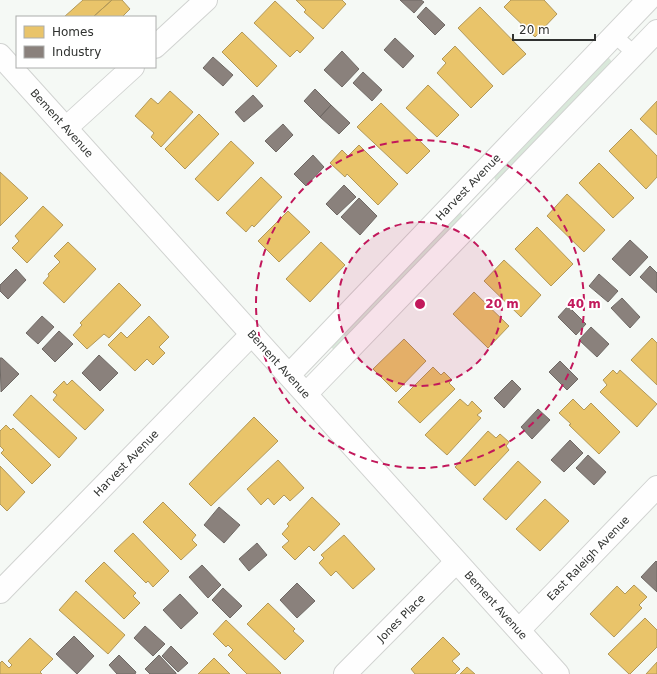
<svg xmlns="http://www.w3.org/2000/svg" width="657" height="674" font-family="'DejaVu Sans',sans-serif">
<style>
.green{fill:#d9e8da}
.homes{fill:#e9c46a;stroke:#b29859}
.industry{fill:#8a817c;stroke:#6f6965}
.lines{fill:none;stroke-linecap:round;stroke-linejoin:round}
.service-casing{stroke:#d1d3d1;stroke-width:16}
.minor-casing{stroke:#d1d3d1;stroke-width:24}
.tertiary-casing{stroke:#d1d3d1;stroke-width:24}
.service{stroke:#fefefe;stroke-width:14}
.minor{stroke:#fefefe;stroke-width:22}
.tertiary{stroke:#fefefe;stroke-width:22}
.ring{fill:none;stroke:#c2185b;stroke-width:2;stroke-dasharray:7 5}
.labels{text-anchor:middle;stroke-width:4;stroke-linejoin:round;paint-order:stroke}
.street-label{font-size:11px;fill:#303230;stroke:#fff}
.centre{fill:#c2185b;stroke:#fff;stroke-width:2}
.ring-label{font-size:12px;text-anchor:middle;font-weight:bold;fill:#c2185b;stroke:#fff;stroke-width:4;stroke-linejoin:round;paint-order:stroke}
</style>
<rect width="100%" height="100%" fill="#f5f9f5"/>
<path class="green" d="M607,58H609L612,62L498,181L495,180L494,176Z
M460,212L463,216L335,350L330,347Z"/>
<path class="homes" d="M83,0H112L93,17H64Z
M112,0H122L130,9L122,17H93Z
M296,0H342L346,4L323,29L304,12L306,10Z
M511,0H544L557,14L535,37L504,7Z
M275,1L314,38L300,53L297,50L290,57L254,23Z
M480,7L526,54L503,75L458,28Z
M242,32L277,66L257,87L222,52Z
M455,46L493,86L471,108L437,73L446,63L442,59Z
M428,85L459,115L437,137L406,108Z
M170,91L193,112L161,147L151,137L154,133L135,116L151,98L158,104Z
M657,101V135L640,119Z
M381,103L430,151L407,174L357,127Z
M199,114L219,134L185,169L165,149Z
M631,129L657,156V177L646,189L609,151Z
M231,141L254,163L218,201L195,179Z
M359,145L398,184L378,205L347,174L345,177L330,163L342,150L348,156Z
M599,163L634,198L613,218L579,183Z
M0,172L28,198L0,226Z
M261,177L282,197L254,227L252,225L246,232L226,213Z
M567,194L605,230L584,252L547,216Z
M43,206L63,225L27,263L12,248L19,241L15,236Z
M288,211L310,232L279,262L258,241Z
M537,227L573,264L551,286L515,249Z
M68,242L96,269L64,303L43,283L49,276L48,274L60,262L54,256Z
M321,242L345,265L310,302L286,279Z
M504,260L541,295L521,317L484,281Z
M119,283L141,305L109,338L104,334L87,349L73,335L82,325L80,323Z
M474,292L509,326L488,348L453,314Z
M149,316L169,337L159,347L165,353L153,365L147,359L135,371L108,345L121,332L127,338Z
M652,338L657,343V385L631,360Z
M404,339L426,361L396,392L373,369Z
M433,367L441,375L444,372L452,380L449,383L455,389L420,423L398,402Z
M613,370L617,374L620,370L657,404L637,427L600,392L607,385L603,380Z
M72,380L104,410L85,430L53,400L57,395L53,392L64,381L67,385Z
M31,395L77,438L59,458L13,415Z
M460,399L468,406L472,401L482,411L477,415L481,418L447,455L425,435Z
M573,399L584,410L591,403L620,432L599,454L569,425L571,424L559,413Z
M254,417L278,441L211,506L189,484Z
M6,425L11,430L13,428L51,465L32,484L1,453L4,450L0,446V431Z
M488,431L496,438L500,434L509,442L506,446L509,450L475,486L455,467Z
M278,460L304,488L290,501L284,495L274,505L268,498L261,505L247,489Z
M518,461L541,482L506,520L483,499Z
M0,466L25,492L7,511L0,504Z
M312,497L340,524L314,551L309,546L295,560L282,547L289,541L282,534L289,526L287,524Z
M545,499L569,521L540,551L516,529Z
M163,502L196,535L192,540L197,545L181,560L143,522Z
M133,533L169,571L153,587L148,581L146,583L114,551Z
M344,535L375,569L353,589L336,571L331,576L319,563L324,558L321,555Z
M104,562L136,593L133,596L140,603L124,619L85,581Z
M634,585L647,597L639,605L642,608L614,637L590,614L617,586L625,594Z
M76,591L125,635L108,654L59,610Z
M268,603L295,629L293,631L304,641L285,660L247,624Z
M645,618L657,630V647L630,674H629L608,654Z
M226,620L281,673L280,674H247L228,655L233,650L228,645L226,647L213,634Z
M443,637L460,654L452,661L460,669L455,674H415L411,669Z
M30,638L53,659L40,672L42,674H0V663L2,661L9,668L12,665L8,661Z
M214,658L230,674H198Z
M657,662V674H646Z
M467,667L475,674H460Z"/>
<path class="industry" d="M400,0H421L424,2L414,13Z
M426,7L445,25L435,35L417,17Z
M395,38L414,56L403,68L384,50Z
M342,51L359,69L342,87L324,70Z
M213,57L233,75L223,86L203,68Z
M363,72L382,90L372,101L353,83Z
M315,89L331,105L320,117L304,101Z
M253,95L263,106L244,122L235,112Z
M331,105L350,123L339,134L320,117Z
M283,124L293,135L276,152L265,141Z
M313,155L324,167L306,186L294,174Z
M344,185L356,197L337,215L326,204Z
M359,198L377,216L360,235L341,217Z
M630,240L648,257L630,276L612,259Z
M650,266L657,273V293L640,277Z
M16,269L26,280L8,299L0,291V285Z
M599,274L618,291L608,302L589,286Z
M622,298L640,317L630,328L611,308Z
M568,306L586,324L576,335L558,317Z
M42,316L54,327L38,344L26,333Z
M591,327L609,344L597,357L579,340Z
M59,331L73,344L55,362L42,349Z
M99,355L118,373L100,391L82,373Z
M0,358H2L19,374L1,392Z
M560,361L578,379L567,390L549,372Z
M512,380L521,389L504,408L494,398Z
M538,409L550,420L532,439L521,427Z
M570,440L583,453L564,472L551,460Z
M588,455L606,472L594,485L576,468Z
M219,507L240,525L224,543L204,525Z
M257,543L267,555L249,571L239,559Z
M656,561L657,562V592L641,577Z
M202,565L221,585L208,598L189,577Z
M297,583L315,601L297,618L280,600Z
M223,588L242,606L230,618L212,600Z
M180,594L198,613L181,629L163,610Z
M145,626L165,644L153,656L134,638Z
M74,636L94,656L77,674L56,654Z
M171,646L188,663L178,672L162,656Z
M119,655L136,672L135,674H117L109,665Z
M159,655L176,673V674H150L145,669Z"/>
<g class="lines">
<g class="service-casing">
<path id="service" d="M614,35L635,54"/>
</g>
<g class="minor-casing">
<path id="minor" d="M155,47L206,0
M66,128L133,67
M289,375L648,0
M306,394L657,31
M0,592L252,334
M519,630L657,487
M345,674L456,562"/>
</g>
<g class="tertiary-casing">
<path id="tertiary" d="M0,55L558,674"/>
</g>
<use href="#service" class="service"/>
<use href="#minor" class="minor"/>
<use href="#tertiary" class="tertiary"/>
</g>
<circle cx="420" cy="304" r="82" fill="#c2185b" fill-opacity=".12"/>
<g class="ring">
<circle cx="420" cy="304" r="82"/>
<circle cx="420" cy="304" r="164"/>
</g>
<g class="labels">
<g class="street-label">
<text transform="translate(62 123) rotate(48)" y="4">Bement Avenue</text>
<text transform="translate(468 187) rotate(-46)" y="4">Harvest Avenue</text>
<text transform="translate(279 364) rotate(48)" y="4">Bement Avenue</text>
<text transform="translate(126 463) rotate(-46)" y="4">Harvest Avenue</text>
<text transform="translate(588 558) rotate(-46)" y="4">East Raleigh Avenue</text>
<text transform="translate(496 605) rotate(48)" y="4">Bement Avenue</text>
<text transform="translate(401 618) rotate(-45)" y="4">Jones Place</text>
</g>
</g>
<circle cx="420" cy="304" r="6" class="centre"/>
<g class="ring-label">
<text x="502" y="308">20 m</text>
<text x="584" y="308">40 m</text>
</g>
<rect x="16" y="16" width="140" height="52" fill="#ffffff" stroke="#acadac"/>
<rect x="24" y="26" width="20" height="12" fill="#e9c46a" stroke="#acadac"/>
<text x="52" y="36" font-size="12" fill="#303230">Homes</text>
<rect x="24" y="46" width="20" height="12" fill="#8a817c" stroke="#acadac"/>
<text x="52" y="56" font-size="12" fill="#303230">Industry</text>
<path d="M513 34v6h82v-6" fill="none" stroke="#303230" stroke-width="2"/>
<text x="519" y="34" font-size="12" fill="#303230" stroke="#ffffff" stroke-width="3" paint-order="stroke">20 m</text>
</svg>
